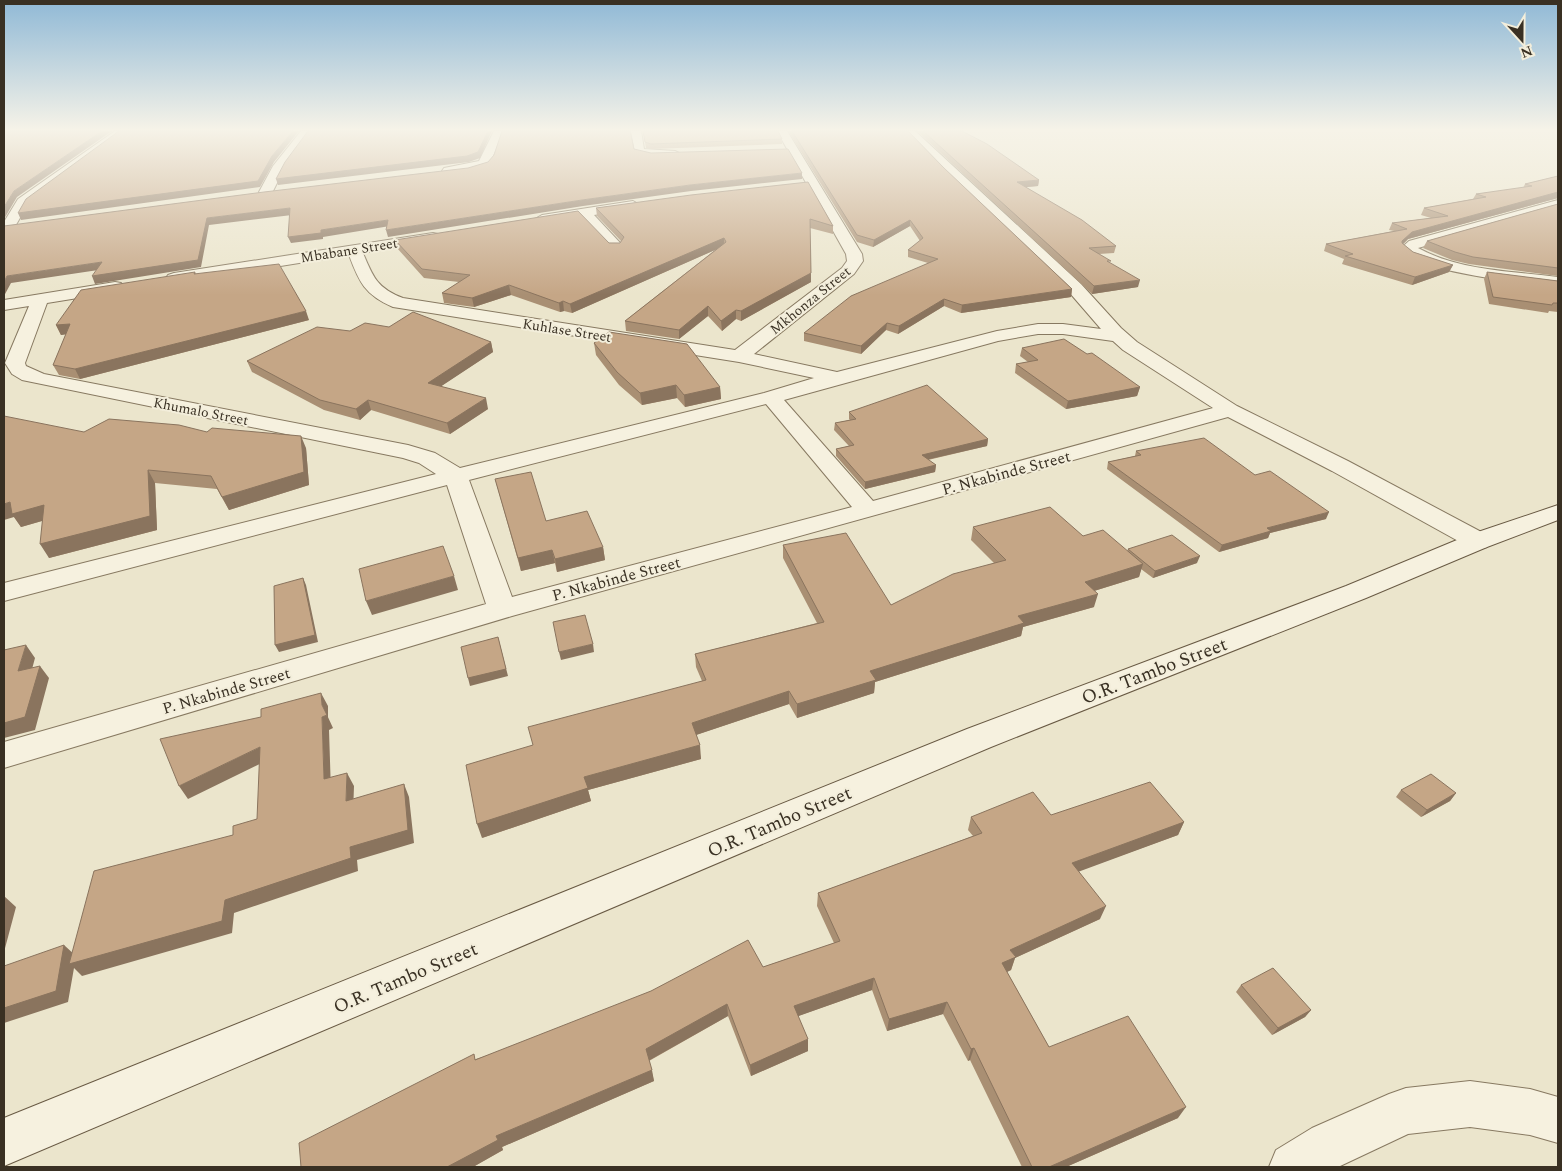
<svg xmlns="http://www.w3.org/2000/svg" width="1562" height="1171" font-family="Spectral,serif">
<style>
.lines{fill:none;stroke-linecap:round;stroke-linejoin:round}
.street-casing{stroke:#877961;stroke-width:2}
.secondary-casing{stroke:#695a44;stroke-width:2}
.street{fill:#f6f1df;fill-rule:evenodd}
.secondary{fill:#f6f1df;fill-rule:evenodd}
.wall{fill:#a98f73}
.shaded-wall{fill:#8a745e}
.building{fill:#c5a686;stroke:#8a745e}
.labels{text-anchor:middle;stroke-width:4;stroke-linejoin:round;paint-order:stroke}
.far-street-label{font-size:14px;fill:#393023;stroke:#f3eedb}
.street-label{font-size:16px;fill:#393023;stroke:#f3eedb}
.near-street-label{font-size:19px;fill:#393023;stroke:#f3eedb}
</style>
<rect width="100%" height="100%" fill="#ebe5cc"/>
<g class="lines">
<g class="street-casing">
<path id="street" d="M115,131H127L28,204L13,230H4V222L18,199Z
M301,131H312L285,167L271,195H261L259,192L273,166Z
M494,131H504L488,167L448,175L444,174L442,171L444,168L479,161Z
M631,131H641L644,149L675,151L681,154C671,163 647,156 635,153Z
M777,131H787L862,254L863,261L854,274L754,354L837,372L997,331L1038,324H1063L1101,329L1069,292L945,173L904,131H915L1081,284L1121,328L1137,342L1237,406L1348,461L1487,535L1491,541L1487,547L1478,549L1469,547L1332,471L1228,417L512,616L4,768V742L486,604L447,485L4,601V583L436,474L419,463L403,458L22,380L12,374L5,363L29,306L4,310V300L115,282L121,283L123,287L121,291L47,303L25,363L26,366L44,374L408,445L435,453L460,468L764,393L814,378L739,362L393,307C365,295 359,282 349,255L174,283L168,281L166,278L168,275L174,273L433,233L438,234L440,237L438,240L363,253C373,277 377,288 403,298L735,350L842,268L847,261L846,254ZM1038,334H1063L1113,341L1123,350L1213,408L873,501L784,400L998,341ZM766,404L852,507L512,597L469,480Z
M1558,200V208L1418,248C1460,271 1512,271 1558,277V287C1529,284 1416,272 1400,249L1409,241Z
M633,201L640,205L638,208L594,215L624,247L621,250H611L580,217L542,223L535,219L542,215Z
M1470,1081L1530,1089L1558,1097V1143L1530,1135L1470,1127L1408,1134L1338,1167H1269L1276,1150L1312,1128L1389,1094L1406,1088Z"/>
</g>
<g class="secondary-casing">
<path id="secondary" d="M1558,505V520L1487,547L1366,598L991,747L4,1166V1118L967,729L1346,586L1469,535Z"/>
</g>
<use href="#street" class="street"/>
<use href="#secondary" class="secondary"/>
</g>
<path class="wall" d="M643,131H778L782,139V144L651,149L646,148Z
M788,131H908L944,168L1072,289L1071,297L961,313L944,306L898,334L886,330L861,354L804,341V333L928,263L908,257V250L920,241L910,226L873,247L857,242Z
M917,131H962L1039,180L1038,186L1026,187L1116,246L1114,253L1099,254L1138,287L1092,294Z
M1558,176V199V198L1408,239L1403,244L1413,252L1453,265L1449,272L1412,285L1342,264L1344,259L1324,251L1326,244L1394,231L1389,230L1392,223L1431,218L1421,215L1424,208L1473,199L1476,194L1523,188L1525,184Z
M808,182L833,226V234L810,228L811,282L741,321L736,319L722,331L708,316L679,339L626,331L625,321L715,250L572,313L564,311L560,312L511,295L474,307L444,303L442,293L459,282L424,278L397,248L395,240L620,243L621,241L597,216L596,208Z
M1558,204V276L1469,264L1452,260L1423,248L1427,241Z
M195,272L196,274L309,320L80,379L59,375L53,365L66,334L61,335L56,325Z
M1487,272L1558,281V312L1549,311L1548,313L1489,304L1484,279Z
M389,327L491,342L493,352L441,386L488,409L450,434L371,410L360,420L324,410L252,372L247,361L350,331Z
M594,343L720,387L721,399L685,407L677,398L642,405L619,385L596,355Z
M1022,348L1087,354L1140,387L1137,396L1066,409L1015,373L1016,364L1028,362L1020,356Z
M849,412L988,439L987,446L928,460L936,465L935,472L865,489L836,456V449L849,446L834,430L835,423L850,420L849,419Z
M84,432H207L306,448L309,485L229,510L217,489L155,483L157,530L49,558L42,521L21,527L14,517Z
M1136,451L1255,475L1326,519L1270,533L1268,538L1219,552L1107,469L1108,462L1135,456Z
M495,479L546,521L603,547L605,560L557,572L555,563L521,571Z
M973,527L1083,536L1127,551L1128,549L1197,563L1153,578L1141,569L1139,577L1094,591V607L1023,627L1021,636L875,682L874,693L797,718L789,704L696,735L701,759L588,790L591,801L482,838L702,681L696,667L695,654L817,623L783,558V545L891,605L994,563L971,540Z
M1401,790L1456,793L1450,801L1421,817L1396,797Z
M1051,815L1184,822L1178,835L1078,871L1100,919L1015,958L1011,970L1007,972L1049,1047L1178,1118L1066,1167H1022L970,1060L968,1061L943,1014L887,1031L872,990L798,1016L808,1051L751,1076L728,1016L649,1061L654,1081L502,1147L503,1150L473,1167H301L476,1059L763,967L834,943L817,906L818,893L973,836L968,830L971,817Z
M1241,985L1311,1010L1305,1017L1272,1035L1236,992Z"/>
<path class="shaded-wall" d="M102,131H112L17,197L4,219V207L14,191Z
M293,131H299L274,162L260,187L21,220L18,213L272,156Z
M488,131H492L480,158L469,162L278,185L276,179Z
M802,173V179L691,191L583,206L388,237L386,230L582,200L690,185Z
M1039,180L1038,186L1016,188L1017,182Z
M1558,192V198L1408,239L1399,248L1402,241L1412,232Z
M290,208L292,215L209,225L201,267L95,284L92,276L207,218Z
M388,220L390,226L323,237V239L291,243L288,237L321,230Z
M910,220V226L873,247L874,240Z
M724,238V246L572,313L570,304Z
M102,262L105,269L11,283L4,296V282L7,276Z
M1453,265L1449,272L1412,285L1415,277Z
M811,273V282L741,321V311Z
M1140,280L1138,287L1092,294L1094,286Z
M509,285L511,295L474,307L472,298Z
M1072,289L1071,297L961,313L962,305Z
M944,299V306L898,334L899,326Z
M563,301L564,311L560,312L559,303Z
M708,306V316L679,339V330Z
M736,310V319L722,331L721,321Z
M306,311L309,320L80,379L75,369Z
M887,323L886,330L861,354V346Z
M70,324L75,333L61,335L56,325Z
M491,342L493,352L431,393L428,383Z
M676,385L677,398L642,405L640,393Z
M720,387L721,399L685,407L684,395Z
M1140,387L1137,396L1066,409L1068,401Z
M486,398L488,409L450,434L447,423Z
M368,400L371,410L360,420L356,409Z
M301,436L306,448L309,485L229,510L222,497Z
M988,439L987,446L921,461L922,455Z
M936,465L935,472L865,489V482Z
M148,470L155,483L157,530L49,558L40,544Z
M10,502L44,505L52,518L21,527L14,517L4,520V504Z
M1329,512L1326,519L1270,533L1268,538L1219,552L1222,545L1267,528Z
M603,547L605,560L557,572L555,559Z
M552,550L555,563L521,571L518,558Z
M1200,556L1197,563L1153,578L1155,571Z
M1143,564L1139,577L1081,595L1085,582Z
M454,576L458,590L372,615L366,601Z
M303,578L306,585L318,642L279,652L275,645Z
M1098,594L1094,607L1023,627L1021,636L875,682L874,693L797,718V704L870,671L1018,616Z
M498,637L508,676L470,686L468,678Z
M593,644L594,652L561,660L559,652Z
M26,645L35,658L28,684L18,671Z
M40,666L49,678L35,730L4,738V723Z
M789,691V704L693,736L692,723Z
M321,693L328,706V718L322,705Z
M327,715L333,728L329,730L331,792L324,779L322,717Z
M700,745L701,759L588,790L591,801L482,838L477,824L584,777Z
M260,747L268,760L188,799L179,786Z
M347,773L354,786L353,814L346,801Z
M404,784L409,797L414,843L357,860L358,871L234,913L232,933L82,976L74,968L68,1002L4,1023V1008L64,945L76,956L225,900L350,847Z
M1456,793L1450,801L1421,817L1427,810Z
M1184,822L1178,835L1067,876L1072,863Z
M4,896L16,907L4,952Z
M1106,906L1100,919L1015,958L1011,970L998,976L1002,963L1010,950Z
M874,978L872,990L793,1018L794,1006Z
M947,1002L943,1014L887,1031L889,1019Z
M727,1004L728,1016L648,1061L646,1049Z
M1311,1010L1305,1017L1272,1035L1278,1028Z
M808,1039V1051L751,1076L750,1065Z
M974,1048L970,1060L968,1061L971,1049Z
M652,1070L654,1081L502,1147L503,1150L473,1167H447L496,1136Z
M1186,1107L1178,1118L1066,1167H1049Z"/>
<path class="building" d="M4,131H102L14,191L4,207Z
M119,131H293L272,156L258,181L18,213L26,199Z
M308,131H488L478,152L467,156L276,179L285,162Z
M502,131H630L634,149L651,153L788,149L802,173L690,185L582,200L386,230L388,220L321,230V233L288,237L290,208L207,218L198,260L92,276L102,262L7,276L4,282V226L264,192L468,168L488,162L494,155Z
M643,131H778L782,139L651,144L645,142Z
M792,131H908L944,168L1072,289L962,305L944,299L899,326L887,323L861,346L804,333L851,296L938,259L908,250L923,238L910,220L874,240L857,235Z
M923,131H962L987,144L1039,180L1017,182L1082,220L1116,246L1089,248L1111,261H1107L1140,280L1094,286Z
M1558,176V192L1412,232L1402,241V243L1413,252L1453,265L1415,277L1345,256L1353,254L1326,244L1407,229L1392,223L1448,216L1424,208L1486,197L1476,194L1532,186L1525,184Z
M808,182L833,226L810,219L811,273L741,311L736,310L721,321L708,306L679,330L625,321L726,242L724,238L570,304L563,301L559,303L509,285L472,298L442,293L470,275L422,269L395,240L578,211L609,243H620L624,237L596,208L691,195Z
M1558,204V268L1473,257L1455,252L1427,241Z
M279,264L306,311L75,369L53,365L70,324L56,325L81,290L195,272L194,274Z
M1487,272L1558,281V303H1553L1552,305L1493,297Z
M413,312L491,342L428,383L486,398L447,423L368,400L356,409L320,400L247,361L317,327L350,331L365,323L389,327Z
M609,332L687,344L720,387L684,395L676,385L640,393L617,372L594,343Z
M1064,339L1087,354L1092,353L1140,387L1068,401L1016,364L1038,360L1022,348Z
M927,385L988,439L922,455L936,465L865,482L836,449L854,445L835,423L856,419L849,412Z
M4,416L84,432L109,419L179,425L207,432L212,428L301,436L304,472L222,497L211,476L148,470L150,516L40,544L44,505L12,514L10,502L4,504Z
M1204,438L1255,475L1270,471L1329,512L1267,528L1271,531L1222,545L1108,462L1141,455L1136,451Z
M531,472L546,521L587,511L603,547L555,559L552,550L518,558L495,479Z
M1050,507L1083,536L1103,530L1143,564L1085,582L1098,594L1018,616L1024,623L870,671L876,680L797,704L789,691L692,723L700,745L584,777L588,788L477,824L466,765L533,745L528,727L706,680L695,654L824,622L783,545L846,533L891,605L953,574L1006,560L973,527Z
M1172,535L1200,556L1155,571L1128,549Z
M443,546L454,576L366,601L359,569Z
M303,578L315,635L275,645L274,586Z
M585,615L593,644L559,652L553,622Z
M498,637L506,669L468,678L461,647Z
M26,645L18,671L40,666L25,717L4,723V650Z
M321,693L322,705L327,715L322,717L324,779L347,773L346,801L404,784L408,830L350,847L351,858L225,900L222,921L69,964L94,871L233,835V826L257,819L260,747L179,786L160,739L261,717V709Z
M1431,774L1456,793L1427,810L1401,790Z
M1150,782L1184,822L1072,863L1106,906L1010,950L1016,957L1002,963L1049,1047L1128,1016L1186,1107L1049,1167H1032L974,1048L971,1049L947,1002L889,1019L874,978L794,1006L808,1039L750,1065L727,1004L646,1049L652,1070L496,1136L498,1140L447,1167H301L299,1143L474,1054L475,1060L651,991L748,940L763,967L840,941L818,893L982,833L971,817L1033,792L1051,815Z
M64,945L56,991L4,1008V966Z
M1273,968L1311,1010L1278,1028L1241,985Z"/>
<linearGradient id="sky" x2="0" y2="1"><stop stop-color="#90b9d6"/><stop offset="0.44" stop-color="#f6f3e8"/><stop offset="1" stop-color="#f6f3e8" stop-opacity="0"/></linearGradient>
<rect width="1562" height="295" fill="url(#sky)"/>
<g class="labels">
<g class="far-street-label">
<text transform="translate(349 250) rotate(-9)" y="5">Mbabane Street</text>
<text transform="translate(810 300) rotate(-39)" y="5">Mkhonza Street</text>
<text transform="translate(567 330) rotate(9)" y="5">Kuhlase Street</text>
<text transform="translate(201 411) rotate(11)" y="5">Khumalo Street</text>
</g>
<g class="street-label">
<text transform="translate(1006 472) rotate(-15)" y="6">P. Nkabinde Street</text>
<text transform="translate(616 578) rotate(-15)" y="6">P. Nkabinde Street</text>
<text transform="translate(226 690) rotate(-16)" y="6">P. Nkabinde Street</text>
</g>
<g class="near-street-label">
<text transform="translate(1154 670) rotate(-21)" y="7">O.R. Tambo Street</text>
<text transform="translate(779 821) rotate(-23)" y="7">O.R. Tambo Street</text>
<text transform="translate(405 977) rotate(-23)" y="7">O.R. Tambo Street</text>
</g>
</g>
<rect width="1562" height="1171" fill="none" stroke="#393023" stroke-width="10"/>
<g transform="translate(1522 40) rotate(159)" stroke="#f3eedb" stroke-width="4" paint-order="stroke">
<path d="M0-4L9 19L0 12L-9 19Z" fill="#393023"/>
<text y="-8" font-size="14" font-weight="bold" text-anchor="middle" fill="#393023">N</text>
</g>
</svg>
